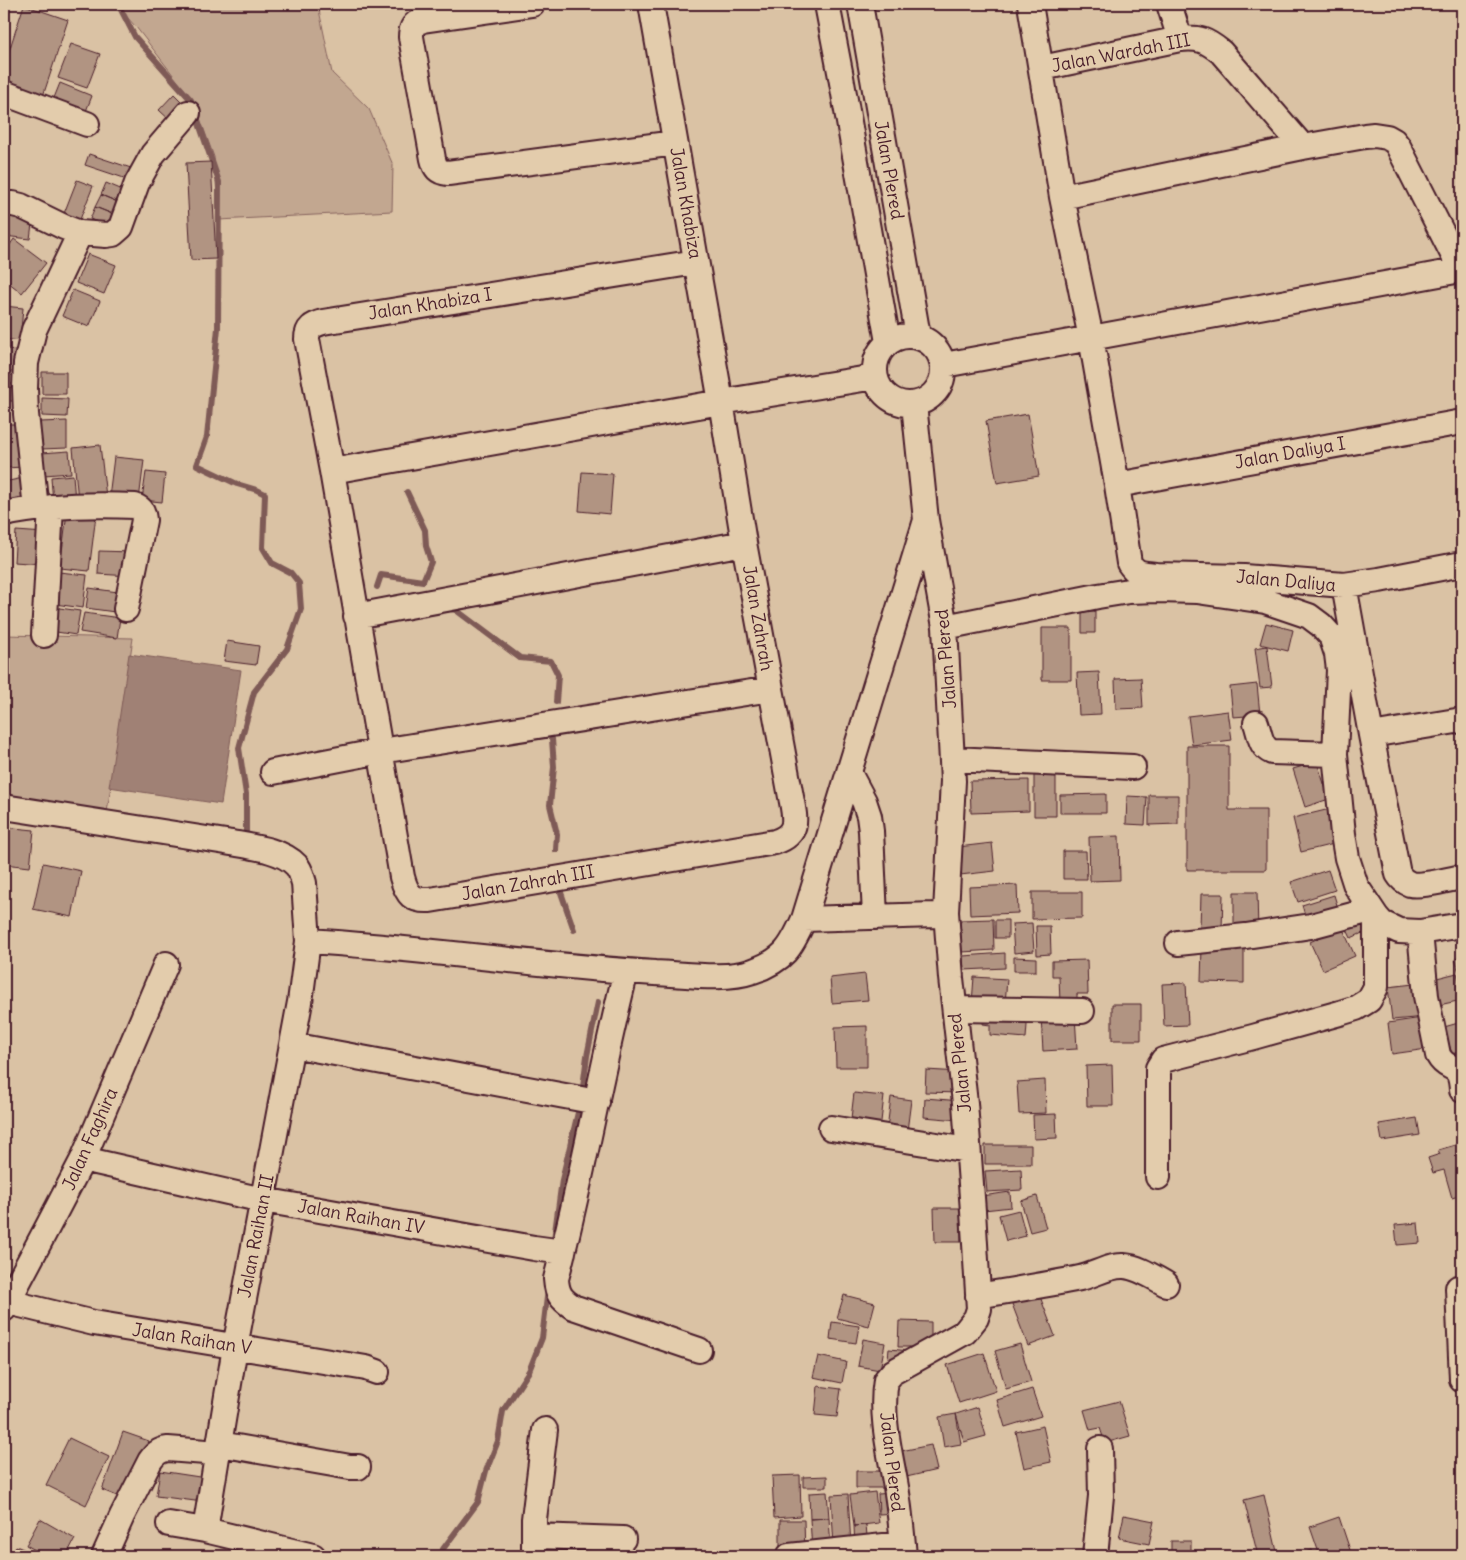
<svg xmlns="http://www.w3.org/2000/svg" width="1466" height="1560" font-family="Delius,sans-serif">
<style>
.green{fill:#c2a790;stroke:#86635e}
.water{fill:#a08174;stroke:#7e5a57}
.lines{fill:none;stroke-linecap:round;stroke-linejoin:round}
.stream{stroke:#7e5a57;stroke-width:6}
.building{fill:#b19482;stroke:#4a1f2b}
.minor-casing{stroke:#4a1f2b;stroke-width:28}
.minor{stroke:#e3ccac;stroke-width:24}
.labels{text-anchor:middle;stroke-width:4;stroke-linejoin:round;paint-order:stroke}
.street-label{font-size:18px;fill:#4a1f2b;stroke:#e3ccac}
</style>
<rect width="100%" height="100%" fill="#dac2a4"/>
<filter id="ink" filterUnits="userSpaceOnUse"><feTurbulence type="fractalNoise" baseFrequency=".02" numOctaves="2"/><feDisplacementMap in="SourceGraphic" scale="10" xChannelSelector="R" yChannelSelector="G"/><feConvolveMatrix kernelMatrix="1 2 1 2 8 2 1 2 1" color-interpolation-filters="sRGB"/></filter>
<g filter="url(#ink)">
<path class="green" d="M115,4H322L319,10L332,73L369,109L393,165L392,211L219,220L214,157L194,102L136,27Z
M4,635L133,638L106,819L4,800Z"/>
<path class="water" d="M129,654L241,670L221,804L109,787Z"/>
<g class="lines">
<path class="stream" d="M118,4L135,37L191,100L219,182L218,328L207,437L197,465L237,484L257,490L265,494L263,548L272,563L291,573L299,583L301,609L287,649L254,692L239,748L246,794V835
M377,587L381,575L423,581L431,562L426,546L425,530L407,492
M446,608L456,610L520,658L551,661L558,675L556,702
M549,729L552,739L554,767L550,805L557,834L556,850
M558,884L574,930
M582,1095L587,1056L598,1002
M553,1247L562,1180L580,1104
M441,1556L443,1549L478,1502L486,1471L498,1441L503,1411L529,1371L542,1338L548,1289"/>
</g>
<path class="building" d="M24,5L68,20L43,96L4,82V66Z
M71,44L100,54L87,88L58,78Z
M60,83L92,96L84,116L52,103Z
M174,94L188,108L173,123L159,110Z
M4,126L9,127L4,141Z
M89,154L131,168L127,179L85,165Z
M211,162L216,259L191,260L186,163Z
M77,180L93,186L79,222L63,216Z
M106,183L130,193L125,205L101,195Z
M101,195L125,205L120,217L95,207Z
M95,207L120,217L115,229L90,219Z
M6,213L33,216L30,239L4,236Z
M14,239L46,263L22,293L4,279V253Z
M88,254L116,265L104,294L76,283Z
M73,290L100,301L89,327L62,316Z
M4,306L23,308L20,341L4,339Z
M4,349L22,350L20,373L4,371Z
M42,372H66V394H42Z
M4,375H21V384H4Z
M4,387L20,388L19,401H4Z
M42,398L68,399L67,417L42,416Z
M1028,414L1039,476L997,483L986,421Z
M67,421V448L41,449L40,422Z
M4,424H23L25,467L4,468Z
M100,445L106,497L78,500L73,448Z
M69,451L71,473L44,475L42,453Z
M114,457L144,460L139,500L109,497Z
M146,472L165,474L162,502L142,500Z
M582,472L613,474L610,514L579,511Z
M73,475L75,501L53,503L51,477Z
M28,477L34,505L6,510L4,498V482Z
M67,512L96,515L89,571L60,568Z
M16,531L45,533L43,564L14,562Z
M99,551L131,552L130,576L98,574Z
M59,572L87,575L83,608L55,604Z
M89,588L125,593L122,613L86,608Z
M53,607L80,611L76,635L50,631Z
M1082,611H1095V633H1082Z
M84,613L120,618L117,638L80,632Z
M1266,623L1293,630L1288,651L1260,644Z
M1042,628H1071V680H1042Z
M227,641L259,646L256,665L224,661Z
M1267,646L1272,687L1260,688L1255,648Z
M1099,672L1101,714L1079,715L1077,673Z
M1141,678L1143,708L1116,709L1115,679Z
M1257,684L1260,715L1233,717L1230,687Z
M1228,711L1232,740L1192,745L1188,716Z
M1187,746H1229V810H1266V870H1187Z
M1317,762L1329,799L1305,807L1293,769Z
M1034,773H1056V816H1034Z
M1029,780V811L971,813L970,781Z
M1106,794V813H1060V795Z
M1149,795H1178V824L1149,825Z
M1127,796L1147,797L1145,825L1126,824Z
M1330,809L1338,843L1301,852L1293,818Z
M4,827L34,830L30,867L4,864Z
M1119,836L1120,880L1090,881L1089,837Z
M992,843L995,871L960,875L958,847Z
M1063,851H1086L1087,879H1063Z
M43,863L81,871L72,917L33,909Z
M1328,870L1335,890L1298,902L1291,882Z
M1017,885L1018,913L970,915L969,887Z
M1032,892H1082V918L1032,919Z
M1234,892H1257L1258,931H1234Z
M1201,894H1223L1222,929L1200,928Z
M1334,895L1339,912L1307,922L1302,905Z
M1360,915L1367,931L1351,938L1344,923Z
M993,919L994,950L962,952L960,920Z
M995,920H1008V938H995Z
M1032,923L1034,951L1014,953L1012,924Z
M1036,926H1050L1051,954L1037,955Z
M1342,927L1355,956L1323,970L1310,942Z
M1202,946H1244V983L1201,982Z
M1005,953V968L964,970L963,956Z
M1014,957L1036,958V971H1014Z
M1462,957V983L1455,959Z
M1087,960L1088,994H1077V1003H1060L1059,976H1052V961Z
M1457,973L1462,993V1000L1439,1005L1433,979Z
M865,974L868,1000L832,1003L830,978Z
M974,977L1007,979L1005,1004L972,1003Z
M1186,983L1188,1025L1164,1026L1162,984Z
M1422,983L1425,1017L1392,1020L1388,987Z
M1112,1004H1141V1040H1112Z
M984,1010L1028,1012L1026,1038L990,1035V1025L983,1024Z
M1075,1015L1077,1049L1043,1051L1041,1017Z
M1422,1018L1427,1049L1392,1054L1388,1023Z
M1462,1022V1051L1452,1054L1444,1027Z
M867,1026V1067H836L835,1027Z
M1112,1065L1113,1106H1087L1086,1066Z
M926,1070L960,1072L959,1093L925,1092Z
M1045,1080L1046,1113L1019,1114L1017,1082Z
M854,1093L884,1096L880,1130L850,1127Z
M891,1097L911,1100L907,1131L887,1129Z
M925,1098L961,1101L959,1120L924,1117Z
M1056,1114L1057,1138L1034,1139L1033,1115Z
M1417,1118L1420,1135L1382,1141L1379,1124Z
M1462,1143V1195L1452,1198L1444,1170L1433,1173L1428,1158L1440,1154L1438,1150Z
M985,1145H1031V1164H985Z
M1021,1169L1022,1190L987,1192L985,1171Z
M1010,1192L1011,1207L984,1210L982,1196Z
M1037,1196L1046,1228L1030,1232L1021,1201Z
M934,1208H960L961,1242H935Z
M1019,1210L1026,1236L1006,1241L999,1215Z
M1418,1223L1420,1243L1397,1245L1395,1225Z
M1036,1286L1055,1336L1028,1346L1009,1296Z
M844,1295L875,1303L869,1326L837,1318Z
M899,1321L931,1322V1347H898Z
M832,1322L859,1326L856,1343L830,1339Z
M863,1339L885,1343L880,1370L858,1366Z
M1020,1344L1031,1382L1006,1389L995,1351Z
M889,1349L911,1351L910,1360L888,1358Z
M984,1353L996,1391L959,1403L947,1365Z
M818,1356L846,1362L842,1383L813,1377Z
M818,1386L841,1389L837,1417L815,1415Z
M1032,1389L1041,1416L1005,1427L997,1400Z
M1119,1401L1130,1436L1105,1443L1100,1428L1090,1430L1084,1410Z
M978,1407L986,1436L964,1442L956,1414Z
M956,1414L961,1444L944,1447L939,1417Z
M1043,1426L1051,1462L1024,1468L1016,1432Z
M123,1432L149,1441L127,1500L102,1490Z
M69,1438L109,1457L86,1505L46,1485Z
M931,1445L937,1470L902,1478L896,1452Z
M160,1471L206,1478L203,1502L156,1496Z
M856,1471H891V1488H856Z
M800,1475L801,1516L774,1518L772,1476Z
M827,1476V1487H803V1477Z
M827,1492L829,1518L810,1519L809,1493Z
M875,1492L879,1523L854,1526L850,1495Z
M893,1493L895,1513L879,1514L878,1494Z
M848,1494L851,1546L834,1547L831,1495Z
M1264,1495L1278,1556H1258L1244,1500Z
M1124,1515L1154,1521L1149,1544L1119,1538Z
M1339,1517L1352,1556H1320L1310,1527Z
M829,1518L831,1549L812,1550L810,1519Z
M40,1519L75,1539L66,1556H46L26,1545Z
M780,1520H804L805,1554H780Z
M866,1525L868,1547H855L854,1526Z
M1171,1541H1191V1553L1206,1552L1207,1556H1171Z
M16,1546L40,1556H12Z
M1312,1550L1315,1556H1295Z"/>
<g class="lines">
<g class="minor-casing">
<path id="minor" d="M532,4L423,20C414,23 411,27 411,37L433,159C435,168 438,172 448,173L675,143
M651,4L721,402L744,543L791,797C795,818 800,834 775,842L430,900C412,901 407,895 402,877L332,471L307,339C307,328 313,325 323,322L696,262
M827,4L841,77L888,342
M860,4L918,336
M1030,4L1062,197L1091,338L1117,485L1129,563C1137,575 1142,573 1156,575L1244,577L1344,585L1379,580L1462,564
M1169,4L1180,39
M1042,68L1180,39C1199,37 1206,40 1221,52L1303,147
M4,93L87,124
M1062,197L1303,147L1365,136L1374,135L1387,137L1394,141L1398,146L1462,272
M4,204H13L21,206L64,227L80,233L106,235L113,234L121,227L137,183L153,154L188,113
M875 370a34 34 0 1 1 68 0a34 34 0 1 1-68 0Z
M944,365L1461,270
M332,471L721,402L875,377
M1117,485L1462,422
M36,509L26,414L25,388L26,363L34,330L80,233
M4,514C48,505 90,504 135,506C143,509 143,513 144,520L126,609
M1344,585L1371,735L1398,874C1401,879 1405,882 1410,884C1420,887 1451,879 1462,877
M356,616L744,543
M945,627L1098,596L1129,591L1158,590L1197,591L1265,601L1309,616L1321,625L1331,636L1337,654L1339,670L1335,754L1343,834L1347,858L1356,886L1376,916L1382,923L1399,931L1420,932L1462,925
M44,635L51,507
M1256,723C1260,734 1260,747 1272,752L1335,754
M1371,735L1462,720
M952,759L1133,767
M273,772L381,751L770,689
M849,773L864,801L869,816L871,831L875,917
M4,807L226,842C246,846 282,849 296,865C301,870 302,877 304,883L308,941L300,1002L235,1347L205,1530
M804,919L935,915
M1420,932L1426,996L1438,1055C1448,1074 1460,1059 1462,1090
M308,941C424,948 539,966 655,973C685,974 724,981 753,971C784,960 791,948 804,919L926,520L914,404
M1178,943L1246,936L1311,926L1371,910
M626,971C600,1073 583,1177 556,1279C557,1294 561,1299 573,1307L699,1350
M955,1009L1082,1011
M292,1045L597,1102
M831,1128L968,1150
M83,1159L263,1200L534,1248L563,1252
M1158,1177V1068L1163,1060L1253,1037L1340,1013L1356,1008L1369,1000L1376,987V916
M1458,1288L1462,1380
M978,1296C1012,1290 1046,1285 1080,1278C1095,1275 1109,1265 1124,1266C1139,1267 1153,1277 1166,1284
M4,1301L94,1323L366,1368L377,1372
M4,1309L48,1226L83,1159L166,964
M220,1444L350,1467H358
M169,1524L205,1530L313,1556
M534,1536L623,1539
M104,1556L122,1516L150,1461C155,1454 159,1450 168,1449L218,1453
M534,1556V1519L545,1430
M789,1556L903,1544
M904,1556C902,1533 900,1510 896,1487C890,1453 880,1415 886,1380L893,1372L965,1332L976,1318L979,1309L973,1211L965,1103L951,978L946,912L953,781L945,627L926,520
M1095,1556L1101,1496L1100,1449"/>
</g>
<use href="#minor" class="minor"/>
</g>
</g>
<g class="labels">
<g class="street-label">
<text transform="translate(1121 53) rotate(-11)" y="6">Jalan Wardah III</text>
<text transform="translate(889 170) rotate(80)" y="6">Jalan Plered</text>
<text transform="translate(686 203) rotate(80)" y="6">Jalan Khabiza</text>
<text transform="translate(430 304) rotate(-9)" y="6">Jalan Khabiza I</text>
<text transform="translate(1290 453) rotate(-10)" y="6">Jalan Daliya I</text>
<text transform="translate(1286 581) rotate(5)" y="6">Jalan Daliya</text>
<text transform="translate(758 618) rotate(80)" y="6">Jalan Zahrah</text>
<text transform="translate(946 659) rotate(-95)" y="6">Jalan Plered</text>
<text transform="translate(528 883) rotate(-10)" y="6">Jalan Zahrah III</text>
<text transform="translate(960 1063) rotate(-96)" y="6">Jalan Plered</text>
<text transform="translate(90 1139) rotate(-66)" y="6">Jalan Faghira</text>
<text transform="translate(361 1217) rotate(10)" y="6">Jalan Raihan IV</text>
<text transform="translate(256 1236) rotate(-79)" y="6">Jalan Raihan II</text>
<text transform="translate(192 1339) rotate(9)" y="6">Jalan Raihan V</text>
<text transform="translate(892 1462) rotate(83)" y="6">Jalan Plered</text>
</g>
</g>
<rect width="1466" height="1560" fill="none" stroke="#e3ccac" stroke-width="20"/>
<rect x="10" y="10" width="1446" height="1540" fill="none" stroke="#4a1f2b" stroke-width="2" filter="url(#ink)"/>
</svg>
